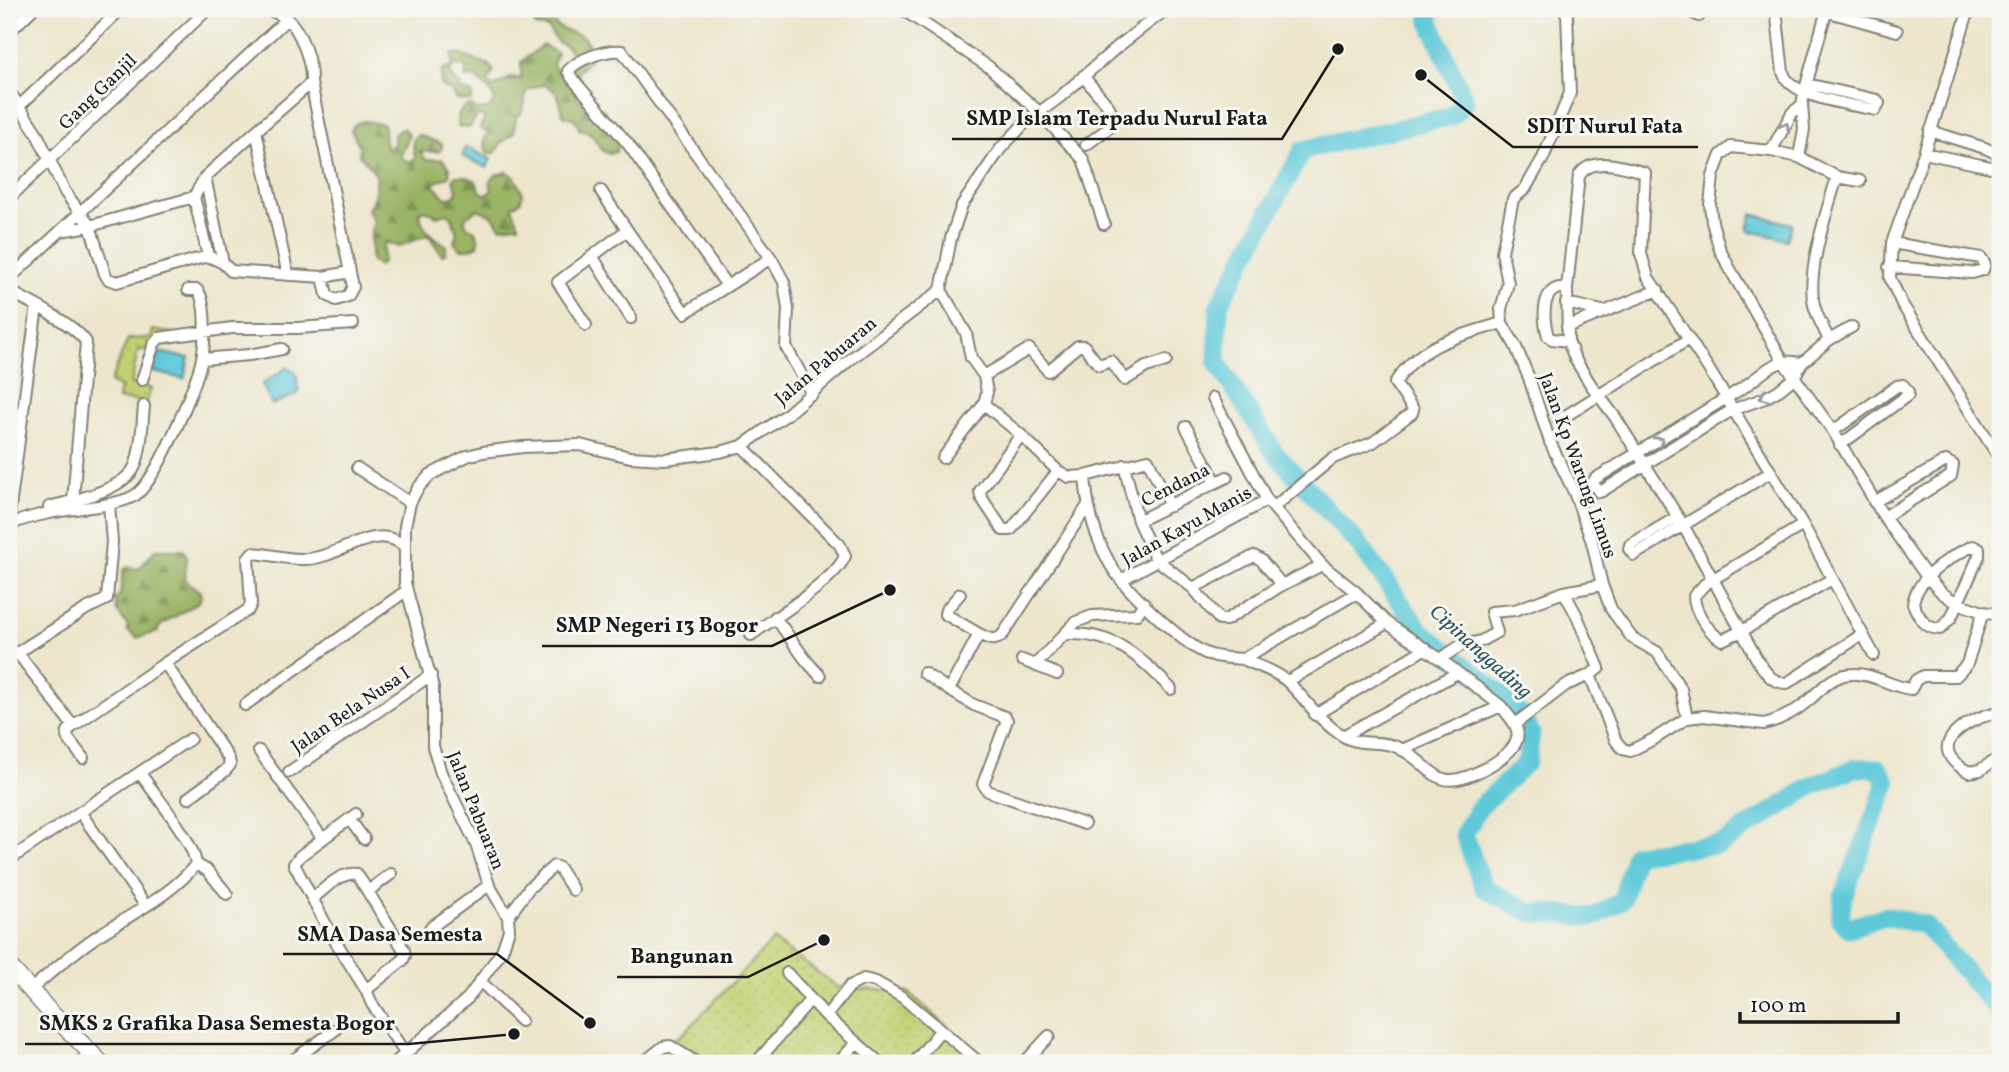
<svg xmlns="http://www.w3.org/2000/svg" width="2009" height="1072" font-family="Vollkorn,serif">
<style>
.grass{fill:url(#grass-dots);stroke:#707648;stroke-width:2}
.forest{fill:url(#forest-firs);stroke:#5b6840;stroke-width:2}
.water{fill:#5fc9d9;stroke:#3e727a;stroke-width:2}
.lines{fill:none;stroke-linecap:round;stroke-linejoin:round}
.river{stroke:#5fc9d9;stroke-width:19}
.minor-casing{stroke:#848174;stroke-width:14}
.secondary-casing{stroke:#848174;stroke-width:19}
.minor{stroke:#fff;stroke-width:10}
.secondary{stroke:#fff;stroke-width:16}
.oneway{stroke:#999}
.labels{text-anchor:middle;stroke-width:6;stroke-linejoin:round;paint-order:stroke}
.street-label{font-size:19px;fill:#1c1c1c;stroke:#f6f6f2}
.water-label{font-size:21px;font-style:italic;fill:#33595e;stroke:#f6f6f2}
.leader{fill:none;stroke:#1c1c1c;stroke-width:2.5}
.callout-dot{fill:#1c1c1c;stroke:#f6f6f2;stroke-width:2.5}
.callout-label{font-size:21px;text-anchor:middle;font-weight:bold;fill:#1c1c1c;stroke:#f6f6f2;stroke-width:6;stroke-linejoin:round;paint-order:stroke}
</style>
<defs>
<pattern id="grass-dots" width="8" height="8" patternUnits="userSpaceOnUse" patternTransform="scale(1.75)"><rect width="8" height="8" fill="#c3d173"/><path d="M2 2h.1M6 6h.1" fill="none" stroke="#a7b363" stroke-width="1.8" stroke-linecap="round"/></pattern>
<pattern id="forest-firs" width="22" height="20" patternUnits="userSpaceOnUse" patternTransform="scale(1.75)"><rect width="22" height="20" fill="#9ab365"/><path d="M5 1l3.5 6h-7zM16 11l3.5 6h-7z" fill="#7d9152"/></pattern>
</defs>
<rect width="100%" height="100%" fill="#f6f6f2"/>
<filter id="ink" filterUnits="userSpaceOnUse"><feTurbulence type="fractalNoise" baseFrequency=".0143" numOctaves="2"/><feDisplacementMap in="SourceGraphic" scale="14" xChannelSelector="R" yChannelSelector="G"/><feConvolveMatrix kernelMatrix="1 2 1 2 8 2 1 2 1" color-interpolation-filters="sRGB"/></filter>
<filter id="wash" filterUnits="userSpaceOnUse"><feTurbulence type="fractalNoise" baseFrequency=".00686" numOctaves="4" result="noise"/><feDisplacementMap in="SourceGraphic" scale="28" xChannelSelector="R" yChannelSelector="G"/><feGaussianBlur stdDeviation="1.57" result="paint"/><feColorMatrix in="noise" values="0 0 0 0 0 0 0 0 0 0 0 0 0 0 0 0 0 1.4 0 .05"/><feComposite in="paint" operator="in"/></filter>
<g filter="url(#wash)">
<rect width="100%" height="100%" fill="#ede6cd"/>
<path class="grass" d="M153,330L172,333V345L148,343L147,350H138L131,384L151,388L147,402L118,399L120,387L110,383L128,339L151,338Z
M773,940L838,987L908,992L989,1063H631L682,1035Z"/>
<path class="forest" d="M539,15H549C551,18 553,22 556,25C571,38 592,28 590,59C572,76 565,88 586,108L585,111L593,113L602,109L605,112L609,134L618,144L616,152C602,156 601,148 594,138C592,133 585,131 579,129C577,119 574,117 564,116C560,109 562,106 559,99C552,81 537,83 525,93V103L520,115L516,116L514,133L502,142L495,153H487L484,141L488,133L480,128L485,117L478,115L469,128L458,126C455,117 461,107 470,105L477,110L488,109L494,102C494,91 482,84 474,77L465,78L466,68L460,65L452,68L450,75L460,85V89L473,94L471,101L457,100L450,90L443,88L441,84L442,70L452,67V55L457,54L488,64L494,71L488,81L492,88L512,77L521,79V62L543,45L557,53L553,65L560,75L569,71L573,63L568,47L557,42L548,28L536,26L531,20Z
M364,121L383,124C386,132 382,137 387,149L394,144V135L400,129H404L409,135L401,156L402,159L411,162L415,159L413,142L415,137L419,135L442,144V148L439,152L420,151L426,160L442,159L450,168L449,176L436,182L434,185L445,198C452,197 456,196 457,189L453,179L456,176H464L475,180L480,191L486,195L492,190L490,181L495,175L508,172L515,177L523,194L520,202L512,207L519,225L500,227L492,215L477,209L466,217L464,221L469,228L474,229L479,240L478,245L470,249H460L454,242L457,233L451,216L447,213L437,216L424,210L420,212C420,229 433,237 446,245V253L442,255L429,236H424C416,242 406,241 399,247L385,242C381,250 386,261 379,266L371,261V230L374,222L368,210L374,198L377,177L369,165L359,155L360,147L351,130L355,124Z
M155,550H183L187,556L185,579L200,592L201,598L197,603L160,626L157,632L137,638L127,630L128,626L117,611L115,599L120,595L123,570L128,567L139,569Z"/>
<path class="water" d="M466,147L491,159L487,168L462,156Z
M1752,214L1792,224L1787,240L1748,230Z
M158,352L189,358L184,379L153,372Z
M288,367L296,372L299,393L272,405L262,384Z"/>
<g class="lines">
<path class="river" d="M1429,9L1430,22L1465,101L1452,116L1303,150L1219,305L1217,362L1275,453L1361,547L1420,630L1510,702L1523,718L1531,733L1527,762L1479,808L1464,834L1484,888L1529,912L1594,917L1622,900L1635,854L1721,844L1812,786L1855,768H1878L1887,783L1843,897L1840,919L1849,928L1885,916L1925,925L1996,1008L2000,1017"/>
</g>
</g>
<g filter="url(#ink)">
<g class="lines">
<g class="minor-casing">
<path id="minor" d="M266,9C273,12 282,14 287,19C302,31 312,65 311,83
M902,9L989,67L1039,112L1083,159L1104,224
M1563,9L1567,14L1570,93L1543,158L1525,189L1513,199L1502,252L1508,283L1501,309L1502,323L1515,345L1529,378L1550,442L1574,492L1592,542L1602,585L1611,609L1632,638L1657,652L1681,689L1687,718
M1692,9L1693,13L1699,16L1704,9
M1776,9L1783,72C1790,98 1851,104 1875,110L1879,103L1877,100L1807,84
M1818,9L1897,31
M1969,9L1924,153L1892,243L1890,278L1902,304L2000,459
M9,32L33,9
M1083,76L1109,107L1113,117L1111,126L1086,145
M9,91L36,132L65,192L90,226L105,274L108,279L117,282L208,256L223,263L231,271L323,277L350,272L353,287L348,296L336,300L327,295L323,277
M9,116L121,9
M1930,131L1985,148L2000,155
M1771,151L1792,113L1802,105
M1924,153L2000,169
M1799,157L1804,129L1802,105L1804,93L1827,9
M205,177L194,197L208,256
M1860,181L1837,177L1799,157L1771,151L1731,147L1721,155L1713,176L1710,205L1712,222L1720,250L1730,269L1783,361L1833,431L1884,517L1927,577L1942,593L1957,603L1983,612L2000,615
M601,191L627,230
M9,198L208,9
M60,231L90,226L194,197
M592,256L631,318
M223,263L205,177L256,131
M1889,267L1972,273L1983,270L1985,264L1981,258L1892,243
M288,275L256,131L311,83L350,272
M9,279L287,19
M727,286L628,144L572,78L568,71C578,59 606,49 622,51L771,258
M1567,288C1540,284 1543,319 1548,336L1552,339L1568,341
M9,291C28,301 76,325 86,342L73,501
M1566,303L1602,311
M586,325L558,282L627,230L685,313L771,258L784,282L788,309L786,347L812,394
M1567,327L1658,290
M1829,340C1824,329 1817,317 1814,305C1806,272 1827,211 1837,177
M202,359L249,355L282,349
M1802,363L1783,361L1769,368L1744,387L1595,479L1593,483L1599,492L1602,491L1732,410L1765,398L1779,390L1794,378L1802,363L1829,340L1852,327
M984,376L1029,349L1048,371L1078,346H1084L1099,365L1111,361L1125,380L1146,367L1166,361
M142,380L154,344L159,338L232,328H298L353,324
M1213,398L1267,500L1322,565L1357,593L1387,623L1440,659L1501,706
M1559,420L1689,339
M1186,427L1216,482
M1833,431L1897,386L1903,385L1908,392V395L1840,445
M1021,435L980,491L981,497L1003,530H1011L1058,471
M742,446L840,545L845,556C836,580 774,618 751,635
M943,458L984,404
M1124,465L1138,521L1156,559L1193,588L1220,620H1226L1282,585L1322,565
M357,468L410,503
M1085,476C1087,506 1095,538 1110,564C1124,589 1180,641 1205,653C1216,658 1231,658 1243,659
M1874,502L1946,461L1953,465L1951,476L1884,517
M1170,506L1148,460L1085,476L1069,477L1058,471L1021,435L984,404L987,392L984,376L971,358L966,333L941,290L951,238L962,205L1001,148L1025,123L1060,97L1116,48L1156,17L1164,12L1183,9
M49,507C72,501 125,490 135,466C142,448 142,425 144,406
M1274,507L1333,458L1372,443L1412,413L1413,409L1395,383C1420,343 1460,336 1502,323
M9,515L37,306
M1677,517L1630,545L1629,549L1634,555L1771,472
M1138,521L1227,477
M9,525C36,513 68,510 98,506C109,504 124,502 134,496C156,484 194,389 201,363C205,347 208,301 197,290H188
M1803,525L1705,584L1694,596C1694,611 1709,633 1722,640L1742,631L1832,579
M1973,546L1979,549V556L1951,618L1940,629C1925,629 1919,617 1913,604C1916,579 1950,556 1973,546Z
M1121,580L1267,500
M1193,588L1254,556L1261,560L1282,585
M1357,593L1243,659C1257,666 1279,672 1290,684C1308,702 1320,722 1343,736C1361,747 1381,739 1399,748C1434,765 1433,794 1478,772C1490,766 1505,758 1513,747C1525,731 1511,719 1501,706L1402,750
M960,594L946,610L945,614L979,634
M775,617L805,659L820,676
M1065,634C1114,632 1138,655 1171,689
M1863,634L1787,683C1772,683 1766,673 1758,661L1683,525L1615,417L1591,385L1575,359L1568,341L1567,288L1579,176C1591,155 1627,167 1645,173L1641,254L1648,277L1708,368L1803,525L1874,655
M17,652L73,726L165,663L248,610L251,604L248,558L252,553C271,554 289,560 307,559C339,558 377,520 405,547
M9,658L86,609L107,599L112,542L109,504
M1440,659L1460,646L1481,641L1497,632L1491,612L1515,610L1564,592L1602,585
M1022,660L1057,674
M165,663L229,759L230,765L225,771L188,798
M1035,665L1076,622L1092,616L1137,614L1144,603
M924,673L949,690
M1590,675L1616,741L1623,749L1630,751L1654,739L1687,718L1704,716L1764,724C1780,720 1795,712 1808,701C1822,689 1832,674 1853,674C1873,673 1891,687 1911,689L1916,680L1923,676H1956L1967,664L1983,612
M1288,681L1387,623
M245,705L406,591
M2000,712C1969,717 1919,746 1969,772L1980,770L2000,757
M1315,715L1426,648
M1515,724L1566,685L1590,675L1599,668L1576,614L1564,592
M73,726L68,731L67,737L83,758
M1343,736L1457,673
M259,751L323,839
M289,772L431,675
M356,814L300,856L294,864L331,934L366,990L372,1004L405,1053
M350,820L364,839
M1084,824L988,791L983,784L1007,720L1005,717L974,705L949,690L979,634C989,639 996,643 1004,633L1088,505
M9,860L80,812
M196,864L208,871L227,894
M368,891L391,874
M313,898C325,889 341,871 357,874L404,950L405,955L403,960L366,990
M145,905L80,812L190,739
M508,917L529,888L554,866L559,868L573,890
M430,928L489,885
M787,973L826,1016L880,1063
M480,981L521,1021
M30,990C53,971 74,951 99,935C131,914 172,895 196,864C193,840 155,795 140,773
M826,1016L850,986L864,979L876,982L902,997L980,1063
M79,1063L91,1053
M289,1063L335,1030
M395,1063L468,998L502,951L509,930L508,917L489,885L476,844L441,773L433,746V687L405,583V526L410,503L418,488L430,475L467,456L483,452L523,447L580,445L630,457L664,459L720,452L742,446L786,415L852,358L941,290
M643,1063L663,1047L670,1046L697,1063
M756,1063L810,1000
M838,1063L856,1043
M914,1063L940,1031
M1024,1063L1049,1036"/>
</g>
<g class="secondary-casing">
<path id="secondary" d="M9,966L51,1013L101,1063"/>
</g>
<use href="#minor" class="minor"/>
<use href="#secondary" class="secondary"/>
</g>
<defs><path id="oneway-chevron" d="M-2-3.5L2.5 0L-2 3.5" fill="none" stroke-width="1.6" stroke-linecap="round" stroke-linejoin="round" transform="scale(1.75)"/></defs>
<g class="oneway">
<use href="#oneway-chevron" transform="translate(1785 127) rotate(-61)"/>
<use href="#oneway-chevron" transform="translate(1764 397) rotate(157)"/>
<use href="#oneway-chevron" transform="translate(1659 441) rotate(-33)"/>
</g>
</g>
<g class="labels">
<g class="street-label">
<text transform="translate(97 91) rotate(-44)" y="7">Gang Ganjil</text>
<text transform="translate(825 360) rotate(-40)" y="7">Jalan Pabuaran</text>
<text transform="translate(1579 465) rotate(70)" y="7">Jalan Kp Warung Limus</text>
<text transform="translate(1175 484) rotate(-27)" y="7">Cendana</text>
<text transform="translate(1186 525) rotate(-29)" y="7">Jalan Kayu Manis</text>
<text transform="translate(350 709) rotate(-34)" y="7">Jalan Bela Nusa I</text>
<text transform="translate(477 810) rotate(68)" y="7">Jalan Pabuaran</text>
</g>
<g class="water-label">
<text transform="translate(1481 651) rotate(42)" y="7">Cipinanggading</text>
</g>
</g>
<path class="leader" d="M1338 49L1282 139H952M1421 75L1513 147H1698M890 590L772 646H542M590 1023L497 954H283M824 940L748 977H617M514 1034L409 1044H25"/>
<g class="callout-dot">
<circle cx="1338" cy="49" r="7"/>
<circle cx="1421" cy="75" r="7"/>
<circle cx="890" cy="590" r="7"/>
<circle cx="590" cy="1023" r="7"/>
<circle cx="824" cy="940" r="7"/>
<circle cx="514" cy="1034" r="7"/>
</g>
<g class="callout-label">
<text x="1117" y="125">SMP Islam Terpadu Nurul Fata</text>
<text x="1605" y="133">SDIT Nurul Fata</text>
<text x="657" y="632">SMP Negeri 13 Bogor</text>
<text x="390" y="941">SMA Dasa Semesta</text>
<text x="682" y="963">Bangunan</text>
<text x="217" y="1030">SMKS 2 Grafika Dasa Semesta Bogor</text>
</g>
<rect width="2009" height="1072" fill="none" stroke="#f6f6f2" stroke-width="35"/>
<path d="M1740 1012v10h158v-10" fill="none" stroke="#1c1c1c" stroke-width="3.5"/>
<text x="1750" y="1012" font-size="21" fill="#1c1c1c" stroke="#f6f6f2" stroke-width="5" paint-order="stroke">100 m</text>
</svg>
